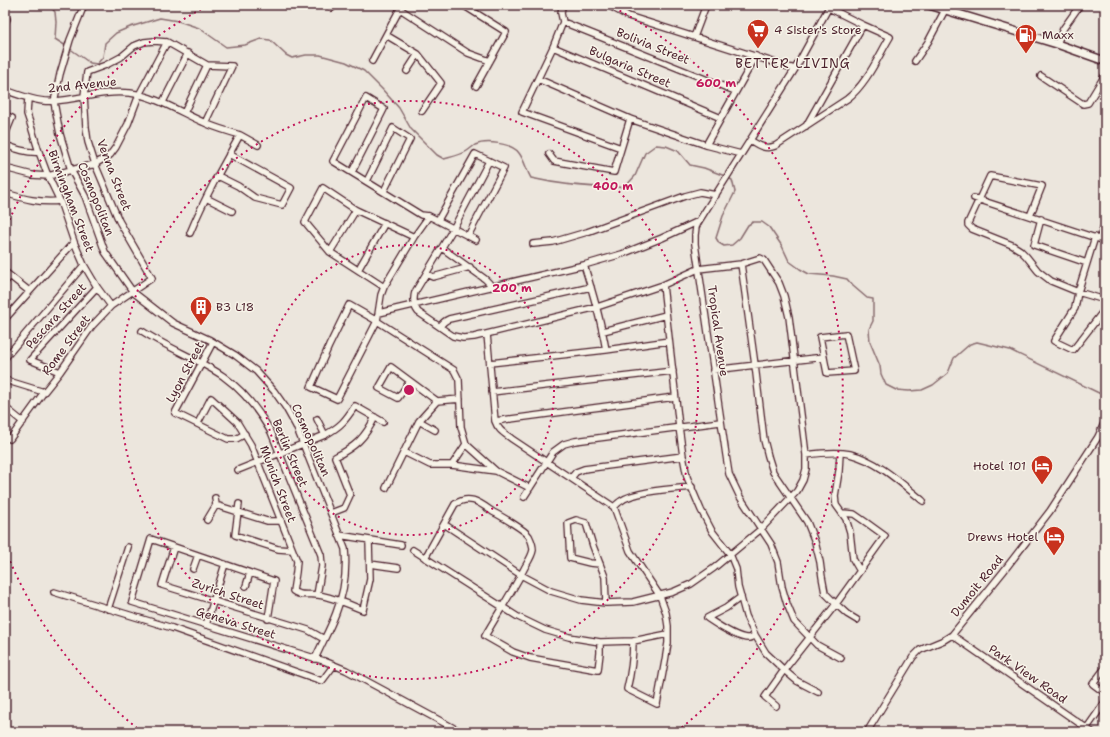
<svg xmlns="http://www.w3.org/2000/svg" width="1110" height="737" font-family="'Shantell Sans',sans-serif">
<style>
.lines{fill:none;stroke-linecap:round;stroke-linejoin:round}
.stream{stroke:#896c6f;stroke-width:1.5}
.minor-casing{stroke:#4a1f2b;stroke-width:8}
.major-casing{stroke:#4a1f2b;stroke-width:10}
.minor{stroke:#f7f3e8;stroke-width:5.5}
.major{stroke:#f7f3e8;stroke-width:7}
.ring{fill:none;stroke:#c2185b;stroke-width:2;stroke-dasharray:2 4}
.labels{text-anchor:middle;stroke-width:3;stroke-linejoin:round;paint-order:stroke}
.poi-label{font-size:12px;fill:#4a1f2b;stroke:#f7f3e8;text-anchor:start}
.street-label{font-size:12px;fill:#4a1f2b;stroke:#f7f3e8}
.neighbourhood-label{font-size:13px;letter-spacing:1px;fill:#4a1f2b;stroke:#f7f3e8}
.centre{fill:#c2185b;stroke:#f7f3e8;stroke-width:2}
.ring-label{font-size:12px;text-anchor:middle;font-weight:bold;fill:#c2185b;stroke:#f7f3e8;stroke-width:3;stroke-linejoin:round;paint-order:stroke}
</style>
<rect width="100%" height="100%" fill="#ece6dd"/>
<filter id="ink" filterUnits="userSpaceOnUse"><feTurbulence type="fractalNoise" baseFrequency=".025" numOctaves="2"/><feDisplacementMap in="SourceGraphic" scale="8" xChannelSelector="R" yChannelSelector="G"/><feConvolveMatrix kernelMatrix="1 2 1 2 8 2 1 2 1" color-interpolation-filters="sRGB"/></filter>
<g filter="url(#ink)">
<g class="lines">
<path class="stream" d="M49,5L55,12L56,22L55,39L66,46
M69,48L90,63L97,64L103,57L105,43L116,33L130,27L160,18L178,21L199,28L226,47L245,45L261,39L270,40L286,55L292,58L306,55H320L346,62L364,71L382,89L399,108L411,129L437,155L444,159C451,157 461,155 467,151C470,149 472,147 475,145C486,140 512,143 519,153C525,161 526,170 531,178C561,185 593,188 625,187L635,176L645,153L656,145L666,146L678,151L690,165L704,168L725,176
M728,178L732,180L735,192L723,216L716,238L719,243L724,246L732,245L740,238L748,225L753,222H762L769,227L782,246L789,261L800,269L809,274L833,276L847,279L853,286L867,298L873,299V321L869,329L870,342L880,366L881,374L886,385L896,390L909,391L922,390L933,385L948,373L954,358L970,344L977,342L1010,350L1105,396"/>
<g class="minor-casing">
<path id="minor" d="M84,5L70,40L60,74L54,102L60,134L71,170L85,196L105,252L133,292L173,323L210,340L235,355L256,371L274,391L286,408L296,426L345,549C347,571 344,593 336,613C330,629 322,643 315,659
M463,5L506,32L476,86
M564,5L562,7L561,13L563,22L553,47L522,112L621,148
M608,5L628,16L795,69
M830,5L795,69L699,221L696,227L695,235V244L726,455L729,474L740,497L771,544L778,562L782,587L787,604L794,621L817,645L841,658
M332,8L334,5
M400,9L468,53L490,61
M5,17L7,19L5,23
M563,22L735,91
M386,35L418,54L441,83L422,111
M694,37L706,5
M1057,44L1063,29L1080,5
M553,47L721,118
M372,61L402,5
M915,61L928,42L945,10
M407,71L418,54
M1041,76L1083,104L1088,103L1105,75
M538,79L630,119L706,145L741,154
M5,90C19,95 40,103 55,101C80,99 105,90 130,93C155,96 180,112 203,122C215,128 228,131 240,135C222,167 204,199 190,233
M28,98L27,114L30,123L39,152L48,176L60,201L74,242L84,265L97,287L111,306
M163,102L188,53
M184,113L207,65
M5,115L12,118L5,135
M806,126L863,25
M240,135L258,145
M750,140C758,145 765,150 775,146L847,99C866,85 878,57 890,37L863,25L829,8
M5,145C16,149 27,153 39,152
M706,145L756,56
M549,154L554,161L614,172L630,119
M5,168L32,175L48,176L95,164L110,155L116,147L128,124L139,95L167,42
M352,172L384,109L366,98L333,161L421,215L429,216L476,240
M218,176L238,186L255,198L282,205L291,188L229,154
M367,181L393,128L410,139L384,191
M5,193C25,199 39,203 60,201
M206,198L232,211
M974,198L1105,241
M429,216L414,237L384,287L381,295L377,321L337,399L311,387L329,346L349,305L377,321L454,370L459,380L461,427L466,444L496,471L530,488
M1030,216L1042,186L990,176L968,223V225L972,229L1012,245L1020,250L1026,256L1038,271L1051,281L1078,292L1105,300
M1041,219L1034,245L1087,263
M438,220L475,154L504,168L468,236
M1095,237L1078,292L1075,308L1054,341L1073,350L1105,309
M1100,239L1105,222
M533,244L553,242L587,232L685,196L700,192L716,195
M442,248L485,279L489,283L491,287
M330,252L356,210
M741,264L755,365L764,440L768,456L773,472L807,522L815,542L820,562L822,577L825,593L836,604L847,614L857,620
M584,265C593,293 601,321 606,350
M358,270L385,223
M5,272L29,291
M426,274L433,277L470,267
M5,282L10,276
M663,285L679,427L683,456L687,477L701,510L712,531L730,554L736,569L738,587L746,616L755,635L766,653L784,670L797,681L818,692
M384,287L330,252L305,222L323,188L356,210L414,237
M379,313L584,265L622,254L662,238L699,221
M5,319L74,242
M440,327C442,323 444,321 449,319L591,287
M142,331C168,348 198,359 223,376C244,391 259,411 271,432L321,555L322,566L317,595
M603,331L666,315
M487,334L495,421C498,430 504,433 512,439L614,507L630,551L660,596L666,613L668,626V643L665,661L657,704L627,689C631,673 633,658 633,641
M846,334L854,371L827,373L820,337Z
M213,342L175,413L228,439H236L245,434
M5,358L84,265
M490,363L606,350L669,341
M713,370L824,357
M60,372L30,360L97,287
M5,380L44,392
M410,381L398,398L379,388L391,367L437,401L460,399
M492,392L673,371
M5,409H7L23,422
M317,419L325,435
M419,421L435,430
M495,421L675,397
M198,423L211,398L237,422L251,445L297,561L296,572L293,591C300,597 309,593 318,595C333,597 348,604 363,610L370,579L369,540
M5,436L10,439L44,392L60,372L92,326L111,306L152,278L119,221L95,164L88,142L86,127L84,96L87,72L106,65L121,57L134,46L144,42L154,41L167,42L207,65L232,66L205,123
M404,452L430,465H452L496,471
M840,453L839,471L835,496L836,505L846,519L850,532L853,559L860,571
M806,455C820,453 836,451 850,454C878,461 901,483 923,501
M452,465L466,444
M238,470L325,435C341,426 345,421 355,406L383,422
M571,478L576,472L584,469L683,456
M386,488L419,421L437,401
M524,497L553,452L564,444L575,441L720,422
M215,498L216,505
M239,504L235,535L278,549L292,550
M614,507C616,505 619,502 621,501C634,491 675,489 692,487
M331,513L344,508L350,495L335,457C355,447 365,438 375,417
M207,520L216,505L267,521H281
M444,524L521,575L551,591L581,600L606,603L633,602L673,592L691,584L714,568L761,529L797,491L803,480L806,469V455L789,317L784,296L779,283L764,260L760,258L741,264L698,269L663,285L597,307L474,337L463,338L453,336L418,312C413,305 413,299 415,292L453,229L489,161
M339,535L401,545
M174,547L162,585L308,630L324,639
M413,550L518,617L545,630L569,637L600,642L633,641L668,634
M425,558L455,504C470,494 480,503 493,512C501,516 525,530 529,536C531,540 533,546 533,550C532,556 528,562 525,567C513,591 498,613 485,636L513,652L530,658L598,670L600,653V642
M370,564L398,568
M600,564L590,563L570,558L568,523L576,520L586,523L593,546L605,577L606,603
M193,569L198,555
M246,586L250,573
M54,592L172,628L322,681L334,665
M741,597L726,608L707,618C716,624 738,639 749,638C750,638 754,636 755,635
M108,609L128,547
M268,619L274,581L151,539L132,602L324,661L346,670L461,732
M206,625L225,564
M952,635L1092,732
M1105,668L1093,684L1105,693
M776,706L765,697L784,670L836,604L885,536L867,523L854,514L842,513
M867,732L913,657L920,650L944,640L952,635L1003,572L1050,511L1098,437L1105,421
M1084,732L1105,702"/>
</g>
<g class="major-casing">
<path id="major" d="M929,5L1057,44L1105,61"/>
</g>
<use href="#minor" class="minor"/>
<use href="#major" class="major"/>
</g>
</g>
<g class="ring">
<circle cx="409" cy="390" r="145"/>
<circle cx="409" cy="390" r="289"/>
<path d="M142 732A434 434 0 0 1 5 549M5 231A434 434 0 0 1 209 5M609 5A434 434 0 0 1 676 732"/>
</g>
<defs>
<g id="supermarket-pin" transform="scale(1.15)"><path d="M0 17L-7.5 6A9.5 9.5 0 1 1 7.5 6Z" fill="#c8321e" stroke="#f7f3e8"/><path d="M-6-5.5h2.5l.6 2H6L4.5 2H-2.5L-4.4-4H-6ZM-1.5 3.2a1.3 1.3 0 1 0 .1 0ZM3 3.2a1.3 1.3 0 1 0 .1 0Z" fill="#fff"/></g>
<g id="fuel-pin" transform="scale(1.15)"><path d="M0 17L-7.5 6A9.5 9.5 0 1 1 7.5 6Z" fill="#c8321e" stroke="#f7f3e8"/><path d="M-5.5-6h7V0h2V4h1.3V-2.5L3-4.5l.8-.8L6-3V5H2.5V1h-1V6h-7ZM-4.2-4.7v3.2H.2V-4.7Z" fill="#fff"/></g>
<g id="building-pin" transform="scale(1.15)"><path d="M0 17L-7.5 6A9.5 9.5 0 1 1 7.5 6Z" fill="#c8321e" stroke="#f7f3e8"/><path d="M-4-6H4V6H1V3H-1V6H-4ZM-2.5-4.3h1.7v1.8h-1.7ZM.8-4.3h1.7v1.8H.8ZM-2.5-1h1.7V.8h-1.7ZM.8-1h1.7V.8H.8Z" fill="#fff"/></g>
<g id="hotel-pin" transform="scale(1.15)"><path d="M0 17L-7.5 6A9.5 9.5 0 1 1 7.5 6Z" fill="#c8321e" stroke="#f7f3e8"/><path d="M-6-4.5h1.5V1H6V5H4.5V3h-9V5H-6ZM-4 0a1.8 1.8 0 1 1 3.6 0ZM.5 0V-2.5h3Q6-2.5 6 0Z" fill="#fff"/></g>
</defs>
<g fill-rule="evenodd">
<use href="#supermarket-pin" x="758" y="30"/>
<use href="#fuel-pin" x="1026" y="35"/>
<use href="#building-pin" x="201" y="307"/>
<use href="#hotel-pin" x="1042" y="466"/>
<use href="#hotel-pin" x="1054" y="537"/>
</g>
<g class="labels">
<g class="poi-label">
<text x="774" y="34">4 Sister's Store</text>
<text x="1042" y="39">Maxx</text>
<text x="216" y="311">B3 L18</text>
<text x="1026" y="470" text-anchor="end">Hotel 101</text>
<text x="1038" y="541" text-anchor="end">Drews Hotel</text>
</g>
<g class="street-label">
<text transform="translate(653 46) rotate(22)" y="4">Bolivia Street</text>
<text transform="translate(630 67) rotate(23)" y="4">Bulgaria Street</text>
<text transform="translate(82 85) rotate(-6)" y="4">2nd Avenue</text>
<text transform="translate(114 175) rotate(69)" y="4">Venna Street</text>
<text transform="translate(96 199) rotate(68)" y="4">Cosmopolitan</text>
<text transform="translate(71 201) rotate(69)" y="4">Birmingham Street</text>
<text transform="translate(56 316) rotate(-48)" y="4">Pescara Street</text>
<text transform="translate(718 331) rotate(82)" y="4">Tropical Avenue</text>
<text transform="translate(66 345) rotate(-53)" y="4">Rome Street</text>
<text transform="translate(185 372) rotate(-62)" y="4">Lyon Street</text>
<text transform="translate(311 440) rotate(66)" y="4">Cosmopolitan</text>
<text transform="translate(290 453) rotate(67)" y="4">Berlin Street</text>
<text transform="translate(278 484) rotate(69)" y="4">Munich Street</text>
<text transform="translate(977 586) rotate(-51)" y="4">Dumoit Road</text>
<text transform="translate(228 594) rotate(18)" y="4">Zurich Street</text>
<text transform="translate(236 623) rotate(17)" y="4">Geneva Street</text>
<text transform="translate(1028 674) rotate(35)" y="4">Park View Road</text>
</g>
<g class="neighbourhood-label">
<text x="793" y="68">BETTER LIVING</text>
</g>
</g>
<circle cx="409" cy="390" r="6" class="centre"/>
<g class="ring-label">
<text x="716" y="87">600 m</text>
<text x="613" y="190">400 m</text>
<text x="512" y="292">200 m</text>
</g>
<rect width="1110" height="737" fill="none" stroke="#f7f3e8" stroke-width="20"/>
<rect x="10" y="10" width="1090" height="717" fill="none" stroke="#4a1f2b" stroke-width="1.5" filter="url(#ink)"/>
</svg>
